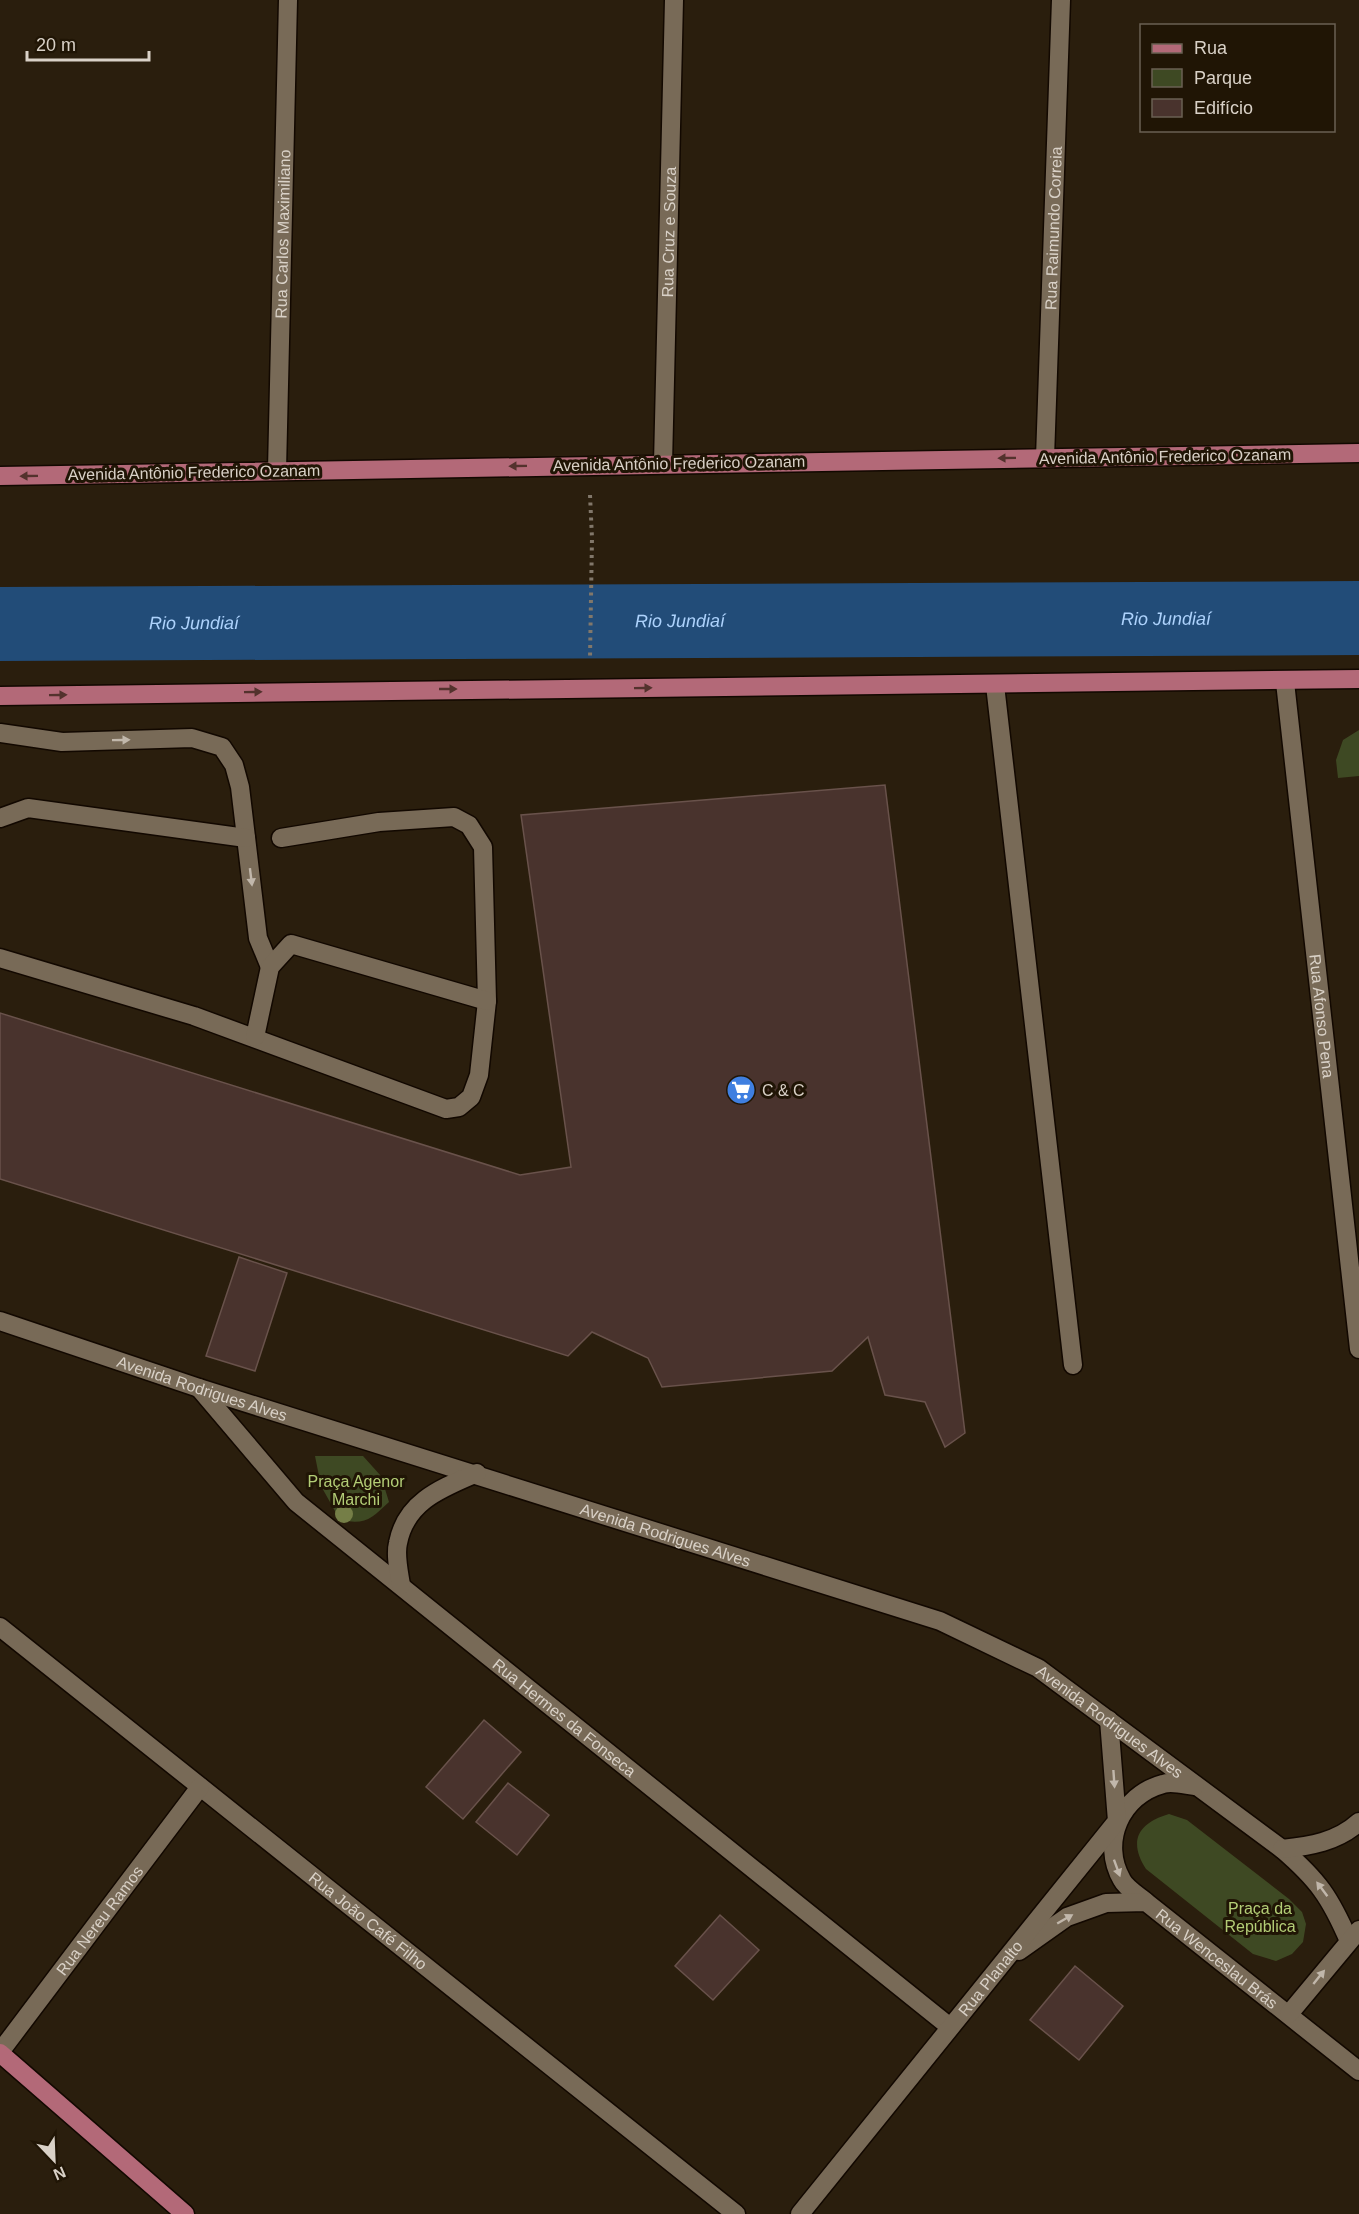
<svg xmlns="http://www.w3.org/2000/svg" width="1359" height="2214" font-family="Arial,sans-serif">
<style>
.green{fill:#3e4923}
.lines{fill:none;stroke-linecap:round;stroke-linejoin:round}
.river{stroke:#224c78;stroke-width:74}
.building{fill:#49332d;stroke:#69524b;stroke-width:1.5}
.minor-casing{stroke:#120800;stroke-width:21}
.major-casing{stroke:#120800;stroke-width:21}
.path{stroke:#81776a;stroke-width:4;stroke-dasharray:3 4.5;stroke-linecap:butt}
.minor{stroke:#786a57;stroke-width:18}
.major{stroke:#b36978;stroke-width:18}
.tree{fill:#757e47}
.oneway{fill:#53322d}
.oneway2{fill:#c1b7ab}
.labels{text-anchor:middle;stroke-width:6;stroke-linejoin:round;paint-order:stroke}
.street-label{font-size:16px;fill:#d9d1c7;stroke:#201505}
.poi-label{font-size:16px;fill:#d9d1c7;stroke:#201505;text-anchor:start}
.park-label{font-size:16px;fill:#b3cd76;stroke:#201505}
.water-label{font-size:18px;font-style:italic;fill:#add2fc;stroke:#201505}
</style>
<rect width="100%" height="100%" fill="#2a1e0d"/>
<path class="green" d="M1359,730V776L1338,778L1336,760L1343,740Z
M315,1456H363L381,1476L389,1502C371,1519 366,1525 340,1520L321,1486Z
M1169,1814L1187,1820L1289,1899L1302,1912L1306,1924L1303,1942L1292,1954L1276,1961L1253,1954L1146,1869C1128,1841 1138,1823 1169,1814Z"/>
<g class="lines">
<path class="river" id="s1" d="M0,624L1359,618"/>
</g>
<path class="building" d="M885,785L965,1433L945,1447L925,1402L885,1395L868,1337L832,1371L662,1387L648,1358L592,1332L568,1356L0,1179V1013L520,1175L571,1167L521,815Z
M239,1257L287,1273L255,1371L206,1356Z
M484,1720L521,1752L463,1819L426,1787Z
M508,1783L549,1815L517,1855L476,1822Z
M720,1915L759,1950L713,2000L675,1966Z
M1075,1966L1123,2006L1079,2060L1030,2020Z"/>
<g class="lines">
<g class="minor-casing">
<g id="minor">
<path id="s2" d="M1045,458L1061,0"/>
<path id="s3" d="M663,464L674,0"/>
<path id="s4" d="M277,470L288,0"/>
<path id="s5" d="M1285,682L1359,1349"/>
<path d="M995,685L1073,1365"/>
<path d="M0,733L62,742L192,738L222,747L234,765L240,787L258,938L270,967"/>
<path d="M0,818L28,808L246,838"/>
<path d="M0,958L194,1016L446,1109L459,1107L471,1097L479,1075L487,1001L483,847L469,825L454,817L379,822L281,838"/>
<path d="M255,1037L270,967L291,944L487,1001"/>
<path id="s6" d="M0,1321L199,1388L940,1621L1038,1668L1282,1849C1318,1880 1330,1897 1349,1941"/>
<path id="s7" d="M199,1388L296,1502L950,2027"/>
<path d="M401,1585C399,1572 395,1555 398,1543C406,1501 442,1488 477,1473"/>
<path id="s8" d="M0,1627L736,2214"/>
<path d="M1282,1849C1310,1846 1337,1842 1359,1822"/>
<path d="M1146,1902C1139,1896 1126,1888 1122,1880C1100,1842 1121,1795 1163,1784C1172,1781 1186,1785 1195,1786"/>
<path id="s9" d="M1019,1951L1067,1917L1106,1903L1146,1902L1359,2071"/>
<path d="M1289,2014L1359,1930"/>
<path id="s10" d="M0,2052L200,1787"/>
<path id="s11" d="M800,2214L1117,1821L1109,1720"/>
</g>
</g>
<g class="major-casing">
<path id="major" d="M0,476L1359,453
M0,696L1359,679
M0,2053L185,2214"/>
</g>
<path class="path" d="M590,495L592,538L590,658"/>
<use href="#minor" class="minor"/>
<use href="#major" class="major"/>
</g>
<circle class="tree" cx="344" cy="1514" r="9"/>
<defs><path id="oneway-solid" d="M-6-.8H1V-3.2L6.5 0L1 3.2V.8H-6Z" transform="scale(1.5)"/></defs>
<g class="oneway">
<use href="#oneway-solid" transform="translate(1007 458) rotate(179)"/>
<use href="#oneway-solid" transform="translate(518 466) rotate(179)"/>
<use href="#oneway-solid" transform="translate(29 476) rotate(179)"/>
<use href="#oneway-solid" transform="translate(643 688) rotate(-1)"/>
<use href="#oneway-solid" transform="translate(448 689)"/>
<use href="#oneway-solid" transform="translate(253 692) rotate(-1)"/>
<use href="#oneway-solid" transform="translate(58 695) rotate(-1)"/>
</g>
<g class="oneway2">
<use href="#oneway-solid" transform="translate(121 740) rotate(-1)"/>
<use href="#oneway-solid" transform="translate(251 877) rotate(83)"/>
<use href="#oneway-solid" transform="translate(1114 1779) rotate(86)"/>
<use href="#oneway-solid" transform="translate(1117 1868) rotate(70)"/>
<use href="#oneway-solid" transform="translate(1322 1889) rotate(-127)"/>
<use href="#oneway-solid" transform="translate(1065 1919) rotate(-30)"/>
<use href="#oneway-solid" transform="translate(1319 1977) rotate(-51)"/>
</g>
<defs>
<g id="supermarket-disc" transform="scale(1.5)"><circle r="9.5" fill="#3f7fe0" stroke="#201505"/><path d="M-6-5.5h2.5l.6 2H6L4.5 2H-2.5L-4.4-4H-6ZM-1.5 3.2a1.3 1.3 0 1 0 .1 0ZM3 3.2a1.3 1.3 0 1 0 .1 0Z" fill="#fff"/></g>
</defs>
<g fill-rule="evenodd">
<use href="#supermarket-disc" x="741" y="1090"/>
</g>
<g class="labels">
<g class="street-label">
<text dy="6" stroke="none"><textPath href="#s2" startOffset="230">Rua Raimundo Correia</textPath></text>
<text dy="6" stroke="none"><textPath href="#s3" startOffset="232">Rua Cruz e Souza</textPath></text>
<text dy="6" stroke="none"><textPath href="#s4" startOffset="236">Rua Carlos Maximiliano</textPath></text>
<text transform="translate(1165 456) rotate(-1)" y="6">Avenida Antônio Frederico Ozanam</text>
<text transform="translate(679 463) rotate(-1)" y="6">Avenida Antônio Frederico Ozanam</text>
<text transform="translate(194 472) rotate(-1)" y="6">Avenida Antônio Frederico Ozanam</text>
<text dy="6" stroke="none"><textPath href="#s5" startOffset="336">Rua Afonso Pena</textPath></text>
<text dy="6" stroke="none"><textPath href="#s6" startOffset="213">Avenida Rodrigues Alves</textPath></text>
<text dy="6" stroke="none"><textPath href="#s6" startOffset="699">Avenida Rodrigues Alves</textPath></text>
<text dy="6" stroke="none"><textPath href="#s7" startOffset="494">Rua Hermes da Fonseca</textPath></text>
<text dy="6" stroke="none"><textPath href="#s6" startOffset="1185">Avenida Rodrigues Alves</textPath></text>
<text dy="6" stroke="none"><textPath href="#s10" startOffset="165">Rua Nereu Ramos</textPath></text>
<text dy="6" stroke="none"><textPath href="#s8" startOffset="471">Rua João Café Filho</textPath></text>
<text dy="6" stroke="none"><textPath href="#s9" startOffset="231">Rua Wenceslau Brás</textPath></text>
<text dy="6" stroke="none"><textPath href="#s11" startOffset="303">Rua Planalto</textPath></text>
</g>
<g class="poi-label">
<text x="762" y="1096">C &amp; C</text>
</g>
<g class="park-label">
<text x="356" y="1487">Praça Agenor<tspan x="356" dy="18">Marchi</tspan></text>
<text x="1260" y="1914">Praça da<tspan x="1260" dy="18">República</tspan></text>
</g>
<g class="water-label">
<text dy="6" stroke="none"><textPath href="#s1" startOffset="1166">Rio Jundiaí</textPath></text>
<text dy="6" stroke="none"><textPath href="#s1" startOffset="680">Rio Jundiaí</textPath></text>
<text dy="6" stroke="none"><textPath href="#s1" startOffset="194">Rio Jundiaí</textPath></text>
</g>
</g>
<rect x="1140" y="24" width="195" height="108" fill="#201505" stroke="#6a6053" stroke-width="1.5"/>
<rect x="1152" y="44" width="30" height="9" fill="#b36978" stroke="#6a6053" stroke-width="1.5"/>
<text x="1194" y="54" font-size="18" fill="#d9d1c7">Rua</text>
<rect x="1152" y="69" width="30" height="18" fill="#3e4923" stroke="#6a6053" stroke-width="1.5"/>
<text x="1194" y="84" font-size="18" fill="#d9d1c7">Parque</text>
<rect x="1152" y="99" width="30" height="18" fill="#49332d" stroke="#6a6053" stroke-width="1.5"/>
<text x="1194" y="114" font-size="18" fill="#d9d1c7">Edifício</text>
<g transform="translate(54 2160) rotate(157)" stroke="#201505" stroke-width="4.5" paint-order="stroke">
<path d="M0-4.5L10 22L0 15L-10 22Z" fill="#d9d1c7"/>
<text y="-9" font-size="16" font-weight="bold" text-anchor="middle" fill="#d9d1c7">N</text>
</g>
<path d="M27 51v9h122v-9" fill="none" stroke="#d9d1c7" stroke-width="3"/>
<text x="36" y="51" font-size="18" fill="#d9d1c7" stroke="#201505" stroke-width="4.5" paint-order="stroke">20 m</text>
</svg>
